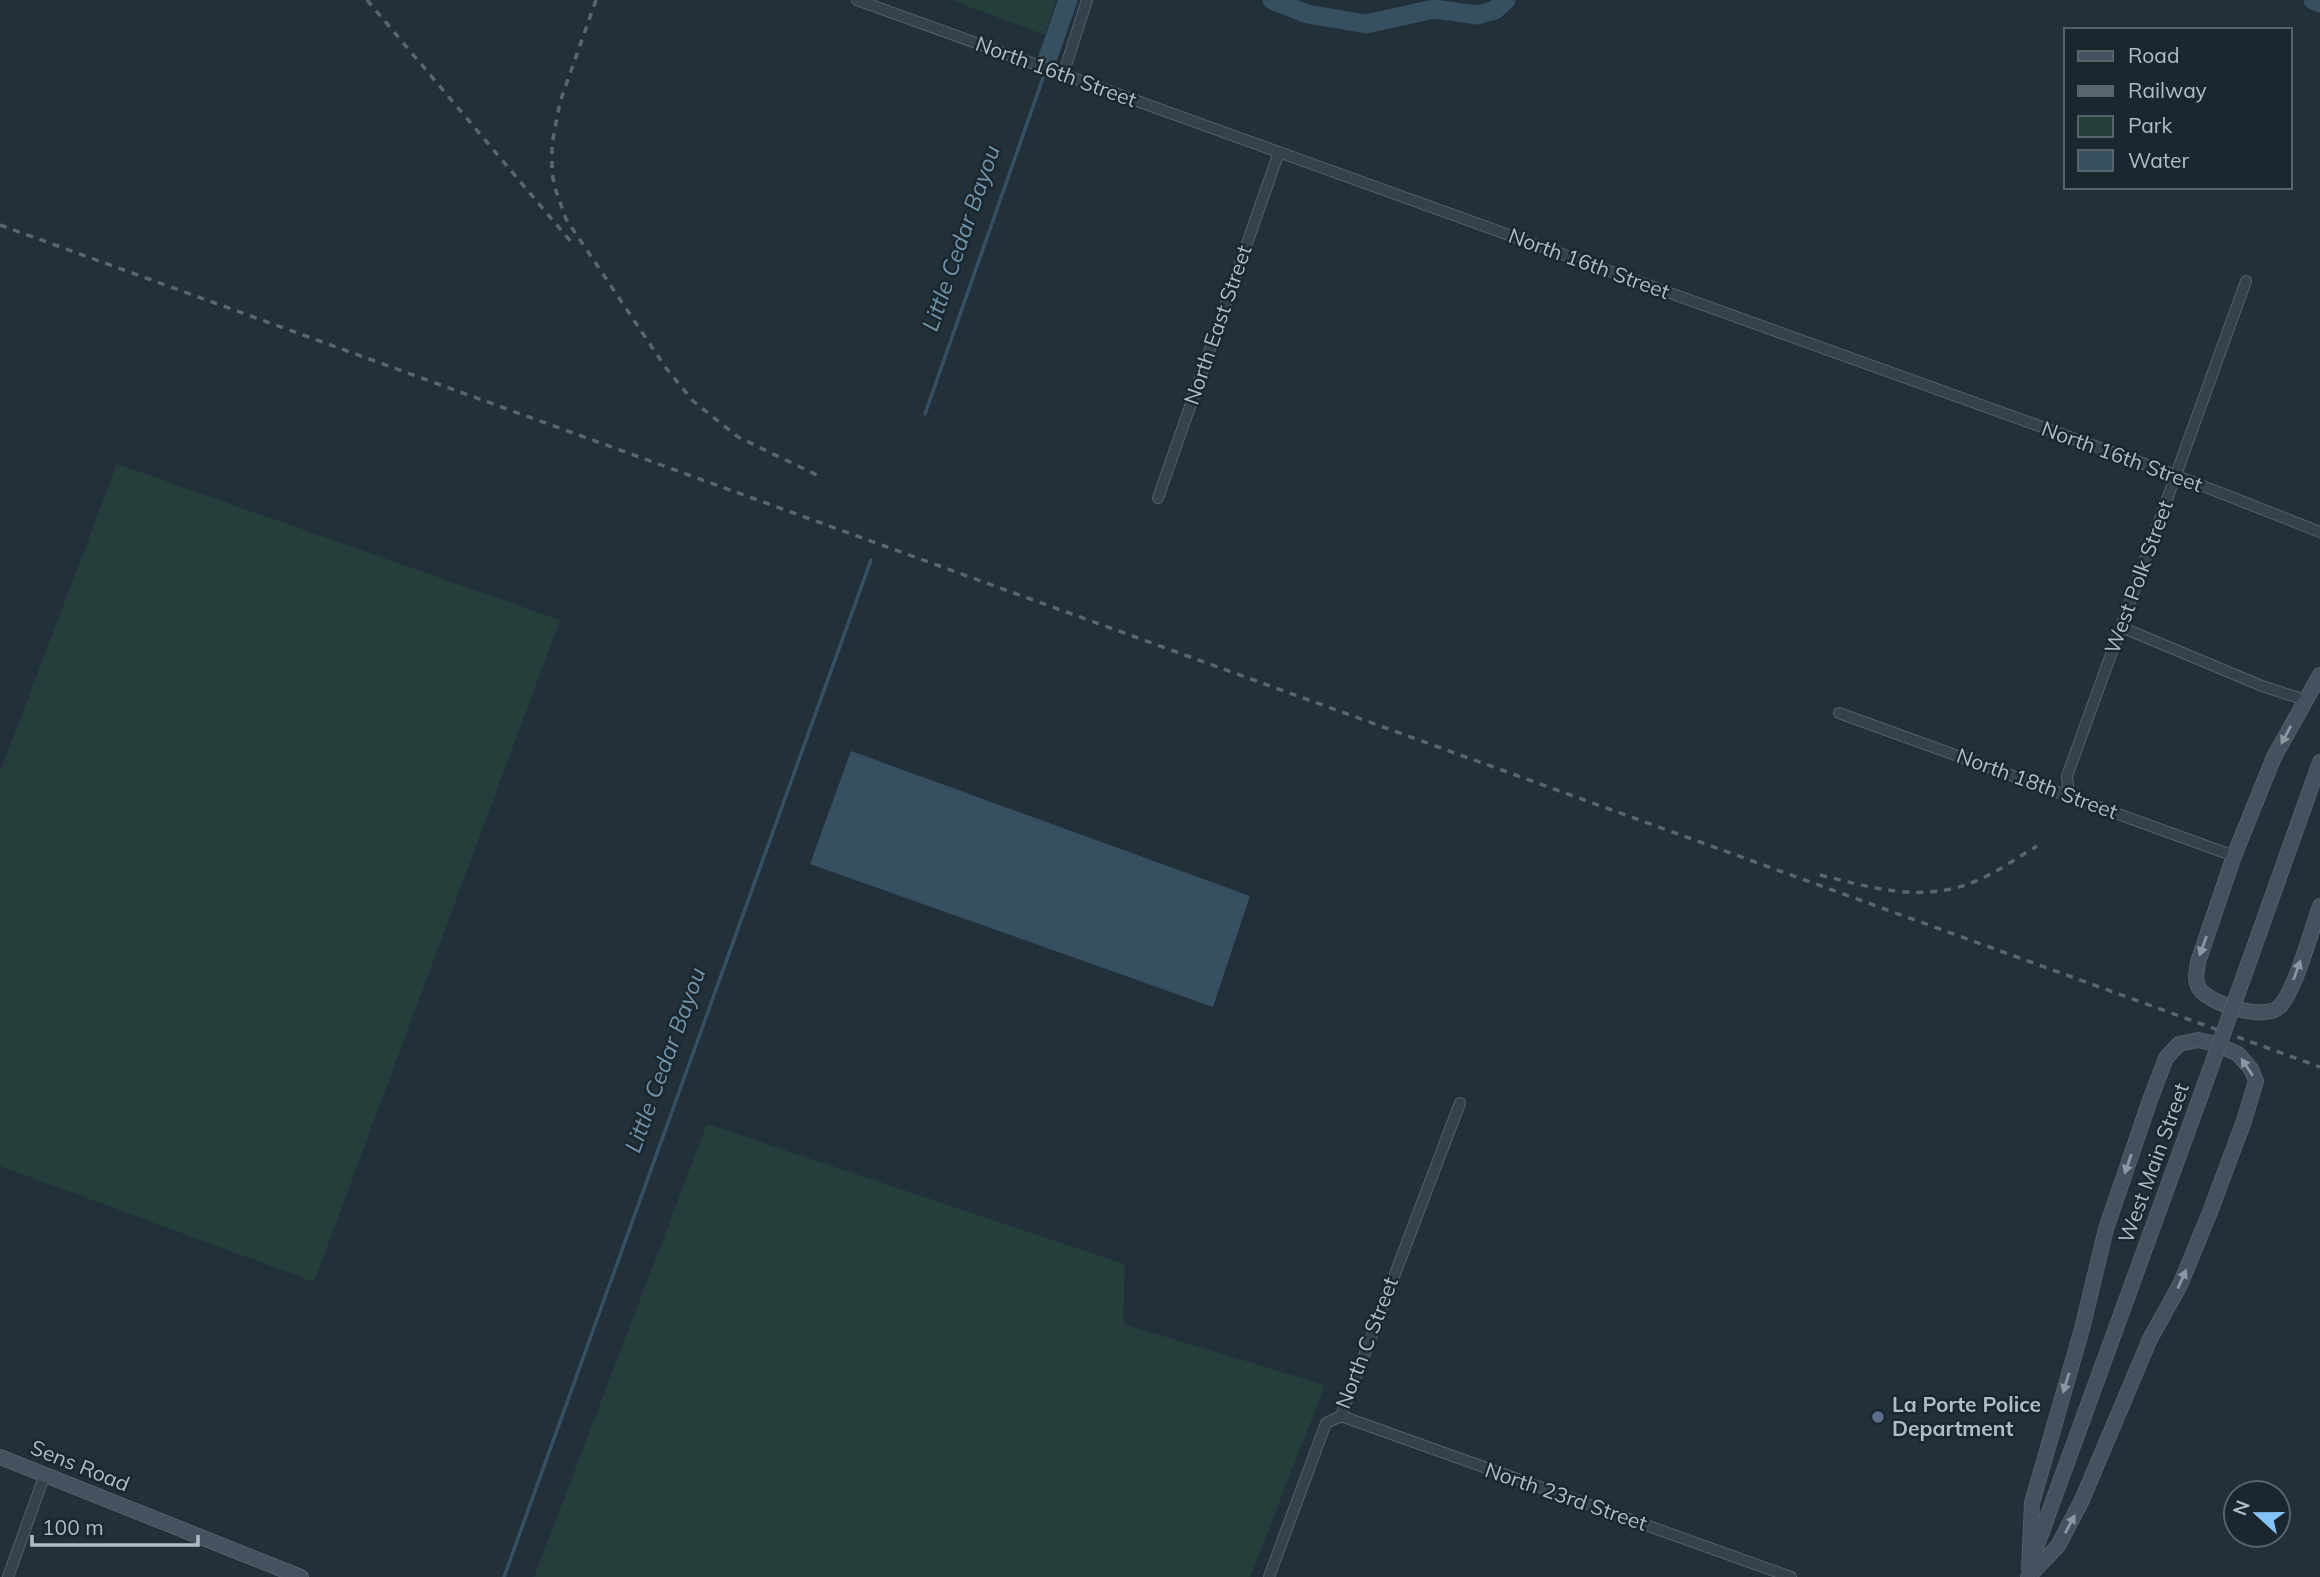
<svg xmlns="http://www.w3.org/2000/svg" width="2320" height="1577" font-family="Mulish,sans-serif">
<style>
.green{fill:#253d3b}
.water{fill:#364f61}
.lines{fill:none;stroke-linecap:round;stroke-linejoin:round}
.stream{stroke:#364f61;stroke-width:3.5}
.river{stroke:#364f61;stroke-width:19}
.street-casing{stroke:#546068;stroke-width:12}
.secondary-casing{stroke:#546068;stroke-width:16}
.street{stroke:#36424b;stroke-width:10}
.secondary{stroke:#44515e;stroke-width:14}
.rail{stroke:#586672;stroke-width:3.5;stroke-dasharray:7 7;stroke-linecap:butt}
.secondary-bridge-casing{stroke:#546068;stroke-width:16;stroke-linecap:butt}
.secondary-bridge{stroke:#44515e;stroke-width:14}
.oneway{fill:#8b97a2}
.service-dot{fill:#5c6f8a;stroke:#1b272f;stroke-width:2.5}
.labels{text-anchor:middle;stroke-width:5;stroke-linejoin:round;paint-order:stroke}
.street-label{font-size:21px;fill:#b1bdc6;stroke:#1b272f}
.poi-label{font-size:21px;font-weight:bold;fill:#b1bdc6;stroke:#1b272f;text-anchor:start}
.water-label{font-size:23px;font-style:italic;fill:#7193aa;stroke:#1b272f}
</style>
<rect width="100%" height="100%" fill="#22303a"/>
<path class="green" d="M951,0H1056L1045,35Z
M117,464L560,620L314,1282L0,1166V772Z
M707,1124L1125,1264L1123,1324L1325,1385L1250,1577H534Z"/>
<path class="water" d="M851,751L1250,896L1213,1007L810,864Z"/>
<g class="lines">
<path class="stream" d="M925,414L1043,78
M504,1577L871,560"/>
<path class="river" d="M1272,0L1307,14L1366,24L1434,9L1478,15L1495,10L1506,0
M2313,0L2320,3
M1048,57L1068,0"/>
<g class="street-casing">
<path id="street" d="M857,0L2175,475L2320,532
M1063,75L1087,0
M1158,498L1279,152
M2121,627L2262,686L2305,700
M1839,713L2234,856
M2069,795L2067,776L2246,281
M1341,1416L1791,1577
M8,1577L45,1474
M1269,1577L1326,1423L1341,1416L1460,1103"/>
</g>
<g class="secondary-casing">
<path id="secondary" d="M2320,675L2274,757L2234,856L2198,962C2197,971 2194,980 2199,988C2209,1004 2264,1021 2279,1007C2295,992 2312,928 2320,906
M2245,973L2320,762
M0,1457L301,1577
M2033,1556L2202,1092
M2028,1577L2058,1546L2082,1500L2150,1339L2180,1285L2210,1212L2244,1121L2256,1081L2251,1069L2238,1054L2216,1044L2198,1040L2179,1044L2166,1058L2150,1100L2106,1229L2082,1329L2032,1503L2029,1569"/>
</g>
<use href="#street" class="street"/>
<use href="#secondary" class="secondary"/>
<path class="rail" d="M367,0L572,243
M596,0L560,102L552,144V173L555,188L566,219L666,368L693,401L738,437L819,476
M0,225L2320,1067
M1820,875C1878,889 1928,905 1985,877C2003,868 2020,856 2037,846"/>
<g class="secondary-bridge-casing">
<path id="secondary-bridge" d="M2202,1092L2245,973"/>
</g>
<use href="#secondary-bridge" class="secondary-bridge"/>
</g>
<defs><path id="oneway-solid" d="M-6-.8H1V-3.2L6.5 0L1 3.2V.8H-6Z" transform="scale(1.75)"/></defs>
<g class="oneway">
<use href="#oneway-solid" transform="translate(2286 735) rotate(118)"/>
<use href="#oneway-solid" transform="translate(2203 946) rotate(110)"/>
<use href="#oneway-solid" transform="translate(2297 970) rotate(-70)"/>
<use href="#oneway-solid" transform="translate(2247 1067) rotate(-124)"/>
<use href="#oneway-solid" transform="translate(2128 1164) rotate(109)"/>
<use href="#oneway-solid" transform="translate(2182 1279) rotate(-66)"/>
<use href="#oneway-solid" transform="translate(2066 1383) rotate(107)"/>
<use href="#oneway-solid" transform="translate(2070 1524) rotate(-62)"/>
</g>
<circle class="service-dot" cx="1878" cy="1417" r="7"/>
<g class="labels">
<g class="street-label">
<text transform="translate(1056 72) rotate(20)" y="7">North 16th Street</text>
<text transform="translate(1589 264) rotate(20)" y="7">North 16th Street</text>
<text transform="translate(1218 325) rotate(-71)" y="7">North East Street</text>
<text transform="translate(2122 457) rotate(20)" y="7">North 16th Street</text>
<text transform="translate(2139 577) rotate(-70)" y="7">West Polk Street</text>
<text transform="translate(2037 784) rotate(20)" y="7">North 18th Street</text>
<text transform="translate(2154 1163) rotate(-70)" y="7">West Main Street</text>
<text transform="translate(1367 1343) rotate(-69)" y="7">North C Street</text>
<text transform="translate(80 1466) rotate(22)" y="7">Sens Road</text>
<text transform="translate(1566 1497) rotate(19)" y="7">North 23rd Street</text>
</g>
<g class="poi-label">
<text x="1892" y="1412">La Porte Police<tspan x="1892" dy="24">Department</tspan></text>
</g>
<g class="water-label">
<text transform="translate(961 238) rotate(-71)" y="8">Little Cedar Bayou</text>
<text transform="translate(665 1060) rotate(-70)" y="8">Little Cedar Bayou</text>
</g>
</g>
<rect x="2064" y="28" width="228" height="161" fill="#1b272f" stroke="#57636b" stroke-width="2"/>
<rect x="2078" y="51" width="35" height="10" fill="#44515e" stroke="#57636b" stroke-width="2"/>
<text x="2128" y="63" font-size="21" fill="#b1bdc6">Road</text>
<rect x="2078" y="86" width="35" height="10" fill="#586672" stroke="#57636b" stroke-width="2"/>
<text x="2128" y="98" font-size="21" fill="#b1bdc6">Railway</text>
<rect x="2078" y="116" width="35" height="21" fill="#253d3b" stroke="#57636b" stroke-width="2"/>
<text x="2128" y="133" font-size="21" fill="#b1bdc6">Park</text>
<rect x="2078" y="150" width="35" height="21" fill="#364f61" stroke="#57636b" stroke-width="2"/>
<text x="2128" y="168" font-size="21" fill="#b1bdc6">Water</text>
<g transform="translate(2257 1514) rotate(291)"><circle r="33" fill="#1b272f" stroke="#57636b" stroke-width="2"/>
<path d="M0-5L12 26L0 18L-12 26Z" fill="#85c3f7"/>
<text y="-10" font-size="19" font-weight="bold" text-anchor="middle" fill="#b1bdc6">N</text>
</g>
<path d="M32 1535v10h166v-10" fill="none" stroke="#b1bdc6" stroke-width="3.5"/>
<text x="42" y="1535" font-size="21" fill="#b1bdc6" stroke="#1b272f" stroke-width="5" paint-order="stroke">100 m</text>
</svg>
